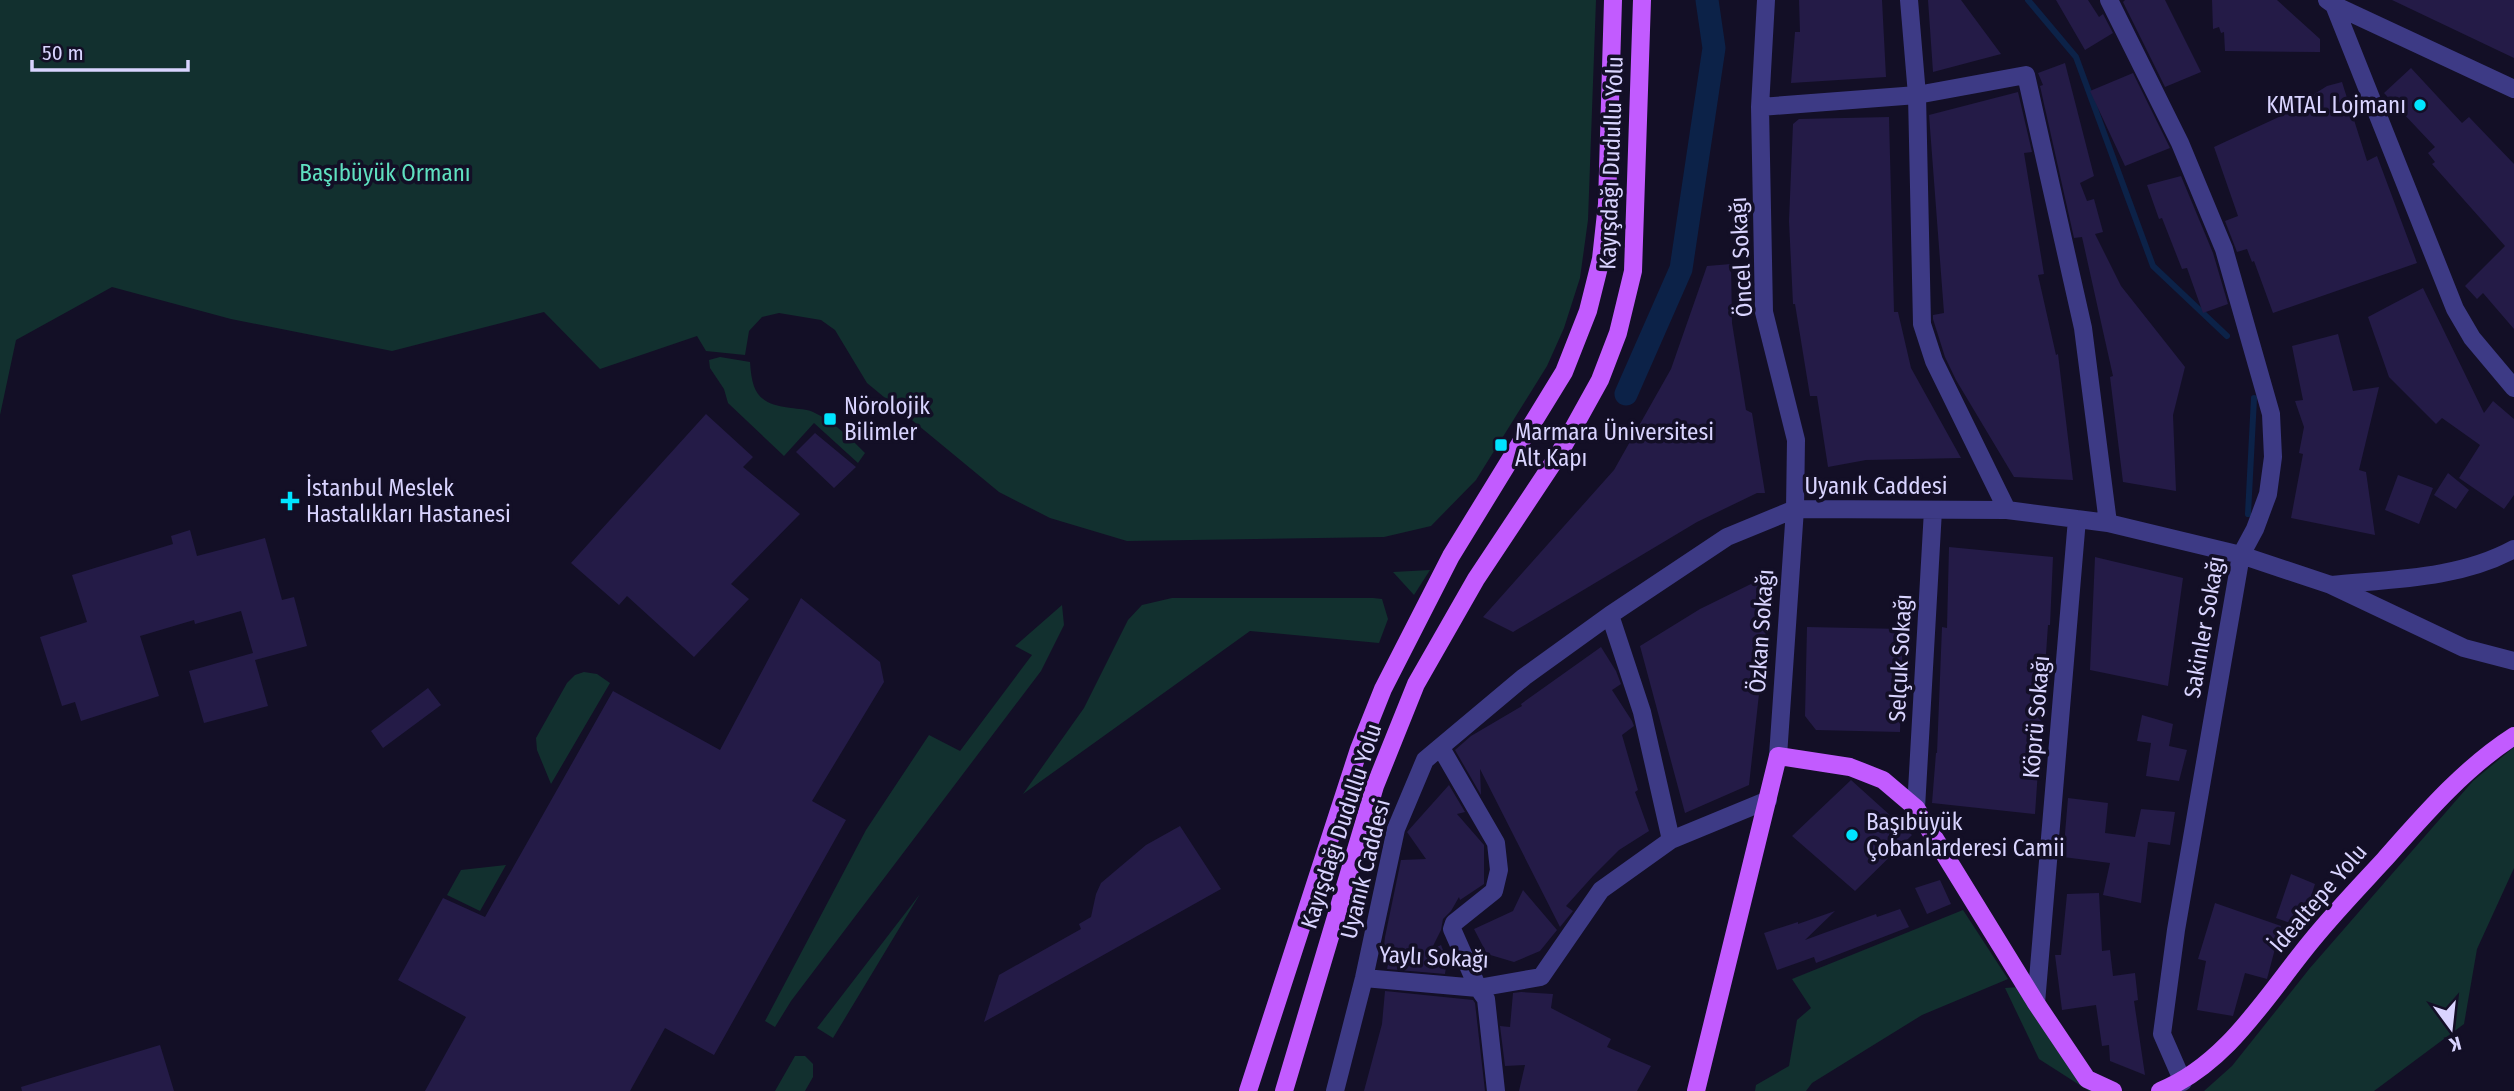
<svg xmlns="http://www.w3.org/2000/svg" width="2514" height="1091" font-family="'Fira Sans Condensed',sans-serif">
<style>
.green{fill:#12302f}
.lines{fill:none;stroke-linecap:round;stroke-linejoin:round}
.stream{stroke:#0c2248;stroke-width:6}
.canal{stroke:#0c2248;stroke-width:23}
.building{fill:#241b47}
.minor{stroke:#3d3a85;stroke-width:18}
.major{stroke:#c25bff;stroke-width:18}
.poi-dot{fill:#00e5ff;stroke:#130f26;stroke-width:2.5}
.labels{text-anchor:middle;stroke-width:7;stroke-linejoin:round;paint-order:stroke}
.poi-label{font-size:23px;fill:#d9d4ff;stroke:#130f26;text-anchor:start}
.street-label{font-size:23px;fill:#d9d4ff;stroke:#130f26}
.park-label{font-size:23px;fill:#5fe0c0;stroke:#130f26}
</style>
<rect width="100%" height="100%" fill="#130f26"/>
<path class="green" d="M0,0H1596L1588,220L1580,278L1564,328L1547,366L1476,480L1431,526L1384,537L1127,541L1050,518L999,492L867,383L835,330L821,320L779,313L762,317L749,331L745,355L706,351L697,336L600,369L544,312L392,351L231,319L112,287L16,340L0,415Z
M720,357L750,362C752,394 759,404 791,408C798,409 807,409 813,412C833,421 850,438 865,453L858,463L814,423L784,456L728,403L724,389L710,368L709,360Z
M1430,570L1414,595L1393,572Z
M1172,598H1373L1382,599L1388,619L1379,643L1250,631L1023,794L1084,708L1128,620L1142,605Z
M1062,605L1064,625L1041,671L791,1001L775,1027L765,1021L866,830L929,735L960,751L1032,655L1015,646Z
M584,672L597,674L610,683L551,784L537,750L536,738L567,683L575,675Z
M2514,747V868L2477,949L2464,1024L2374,1091H2204L2232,1066L2310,968L2473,781Z
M506,865L480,911L447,895L461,870Z
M920,894L833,1038L817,1028Z
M1963,910L2008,979L1922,1015L1812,1083L1806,1091H1755L1756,1085L1789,1066L1797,1020L1811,1008L1792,979Z
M2019,987L2099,1091H2089L2039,1059L2005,988Z
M795,1056H805L813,1064V1077L805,1091H775Z"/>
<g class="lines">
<path class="stream" d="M2028,0L2076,57L2153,266L2227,336
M2248,514L2254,398"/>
<path class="canal" d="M1626,394L1681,269L1714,48L1707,0"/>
</g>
<path class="building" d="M1799,0H1882L1886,77L1791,83L1795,32H1800Z
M1928,0H1961L2001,54L1933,72Z
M2056,0H2088L2099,17L2103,14L2113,33L2085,50Z
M2125,0H2165L2201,72L2165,87L2123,2Z
M2212,0H2277L2320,39V52L2225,51L2224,32L2221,33L2219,27L2213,29Z
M2392,0H2514V58Z
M2065,63L2094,176L2080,183L2087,201L2094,199L2103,232L2095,234L2121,286L2185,367L2173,415L2176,491L2123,482L2110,377L2113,376L2082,237L2074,238L2040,86L2043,85L2038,73Z
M2411,68L2462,123L2469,117L2514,164V329L2483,293L2477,299L2465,286L2505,246L2432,164L2435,162L2428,153L2435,147L2384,93Z
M2133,73L2170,148L2125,166L2090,91Z
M2342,82L2367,161L2377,156L2417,263L2273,313L2254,261L2252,262L2247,249L2237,252L2225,221L2238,216L2214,147L2309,103L2308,98L2327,86Z
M2018,92L2032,152L2024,153L2044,274L2038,275L2056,355L2058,354L2073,480L2014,477L1956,380L1945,357L1933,319V315L1944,313L1929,115Z
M1889,117L1894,312H1898L1911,368L1961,458L1866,460L1828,467L1817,396H1810L1795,304H1793L1789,221L1793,124L1799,119Z
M2181,176L2213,253L2228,304L2203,313L2187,268L2182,269L2162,218L2159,219L2147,185Z
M1731,264L1732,323L1746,410L1752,413L1765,493H1757L1697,522L1513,632L1483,617L1614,470L1671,369L1707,266Z
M2423,288L2484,413L2493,401L2514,419V495L2504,509L2459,478L2480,445L2442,418L2436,424L2389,377L2368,317Z
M2338,334L2353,391L2379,387L2359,470L2366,472L2375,535L2291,518L2303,454L2299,453L2304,427L2295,401L2303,400L2292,346Z
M706,414L753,457L743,467L800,514L731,584L749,599L694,657L627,596L619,605L571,563Z
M815,433L856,467L834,488L796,452Z
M2448,473L2469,490L2456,509L2434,495Z
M2398,475L2433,488L2419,524L2385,510Z
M190,530L197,556L265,538L282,600L294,597L307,646L255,660L268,706L204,723L189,671L253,653L241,611L195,624L194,620L140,636L159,696L81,721L75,702L62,706L40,637L87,622L72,575L173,544L171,536Z
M1949,547L2053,557L2050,625H2048L2035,814L1932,803L1936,753H1937L1942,627L1947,628Z
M2095,557L2183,578L2168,686L2090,670Z
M1753,583L1771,585L1749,785L1685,813L1640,646L1700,609Z
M801,598L880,662L884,682L812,801L846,820L714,1055L665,1028L630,1091H425L466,1017L398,980L443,898L485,917L613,691L720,750Z
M1807,627L1903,629L1900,732L1816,730L1805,716Z
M1601,647L1616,671L1621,684L1612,690L1632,721L1634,726L1622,735L1638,790L1635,792L1649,831L1619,850L1593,876L1566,906L1573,911L1560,927L1480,769L1481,795L1455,750L1471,736L1522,706L1521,704Z
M428,688L441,705L383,748L371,731Z
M2142,715L2173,724L2169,746L2187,750L2179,781L2146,776L2151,743L2137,741Z
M1851,780L1912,835L1855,891L1792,836Z
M1449,785L1465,812L1457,814L1484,845V884L1460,900L1459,897L1451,911L1443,919L1441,930L1431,950L1441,945L1447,960L1445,974L1387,969L1388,964H1382L1385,937L1401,860L1426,859L1407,832Z
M2068,798L2108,803L2105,833L2135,837L2141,809L2175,812L2170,845L2148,842L2141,903L2103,895L2110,863L2063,857Z
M1180,826L1221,889L984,1022L999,975L1081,929L1079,924L1091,917L1096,894L1101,883L1146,845Z
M2291,874L2315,884L2301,927L2276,918Z
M1940,880L1951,904L1927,914L1915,888Z
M1523,890L1557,930L1540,951L1514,962L1487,954L1474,929L1513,911Z
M2099,893L2102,951L2110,950L2113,976L2135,973L2138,1000L2134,1001L2145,1075L2110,1061L2109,1045L2102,1046L2096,1005L2062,1010L2055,955H2061L2067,894Z
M2215,903L2281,926L2267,979L2245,973L2233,1016L2197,1010L2206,961L2198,959Z
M1900,909L1909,927L1816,963L1814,957L1777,970L1764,933L1798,922V924L1835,911L1805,940L1876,914L1877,917Z
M1385,991L1473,1000L1475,1003L1485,1091H1364L1382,1024Z
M1521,992L1553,994L1551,1008L1611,1039L1607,1047L1651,1066L1637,1091H1519L1525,1065L1505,1066L1500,1026L1510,1027L1513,993Z
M160,1045L174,1091H22L21,1087Z"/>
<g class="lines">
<path class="minor" d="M1766,0L1760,107L1764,312L1796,440L1795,509L1778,756
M1909,0L1917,95L1922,324L1934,361L2007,510
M2109,0L2180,143L2224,249L2271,414L2273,457L2268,494L2255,529L2241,555L2176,930L2162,1034L2183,1082
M2327,0L2334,5L2455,309L2472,338L2514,388
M2334,5L2514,89
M1760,107L1917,95L2026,75L2083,328L2108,523
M2331,585C2393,579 2459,579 2514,549
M1610,615L1642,712L1671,840
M1441,748L1496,843L1499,870L1494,891L1454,923L1452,929L1478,988L1486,999L1496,1091
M1916,808L1933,510
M1364,978L1478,988L1541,977L1601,890L1671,840L1768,800
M2036,1003L2077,519
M1335,1091L1364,978L1396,829L1425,760L1524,677L1610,615L1727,537L1795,509L2007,510L2108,523L2241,555L2331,585L2464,648L2514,661"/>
<path class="major" d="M1248,1091L1359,749L1383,689L1451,556L1564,372L1588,311L1601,259L1607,204L1613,0
M1284,1091L1375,786L1416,684L1476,579L1559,454L1600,380L1618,333L1633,271L1642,0
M1696,1091L1778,756L1850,767L1883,780L1916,808L2036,1003L2087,1079L2113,1091
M2160,1091C2228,1064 2268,993 2313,939C2335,912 2360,886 2384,860C2423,816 2464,768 2514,736"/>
</g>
<g class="poi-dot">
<circle cx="2420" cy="105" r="7"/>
<rect x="823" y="412" width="14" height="14" rx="3.5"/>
<rect x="1494" y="438" width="14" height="14" rx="3.5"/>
<path d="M286.5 490.5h7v7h7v7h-7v7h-7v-7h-7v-7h7z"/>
<circle cx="1852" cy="835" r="7"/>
</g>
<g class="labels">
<g class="poi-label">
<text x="2406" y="113" text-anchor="end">KMTAL Lojmanı</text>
<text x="844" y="414">Nörolojik<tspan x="844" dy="26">Bilimler</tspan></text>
<text x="1515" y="440">Marmara Üniversitesi<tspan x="1515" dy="26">Alt Kapı</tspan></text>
<text x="306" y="496">İstanbul Meslek<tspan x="306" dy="26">Hastalıkları Hastanesi</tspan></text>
<text x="1866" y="830">Başıbüyük<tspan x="1866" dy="26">Çobanlarderesi Camii</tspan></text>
</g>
<g class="street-label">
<text transform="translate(1611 163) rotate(-88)" y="8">Kayışdağı Dudullu Yolu</text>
<text transform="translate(1741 257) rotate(-93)" y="8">Öncel Sokağı</text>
<text x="1876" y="494">Uyanık Caddesi</text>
<text transform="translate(2204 627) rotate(-80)" y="8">Sakinler Sokağı</text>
<text transform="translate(1761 631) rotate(-86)" y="8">Özkan Sokağı</text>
<text transform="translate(1900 658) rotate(-87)" y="8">Selçuk Sokağı</text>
<text transform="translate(2036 717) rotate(-85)" y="8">Köprü Sokağı</text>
<text transform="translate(1341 826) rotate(-72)" y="8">Kayışdağı Dudullu Yolu</text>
<text transform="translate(1365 869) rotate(-76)" y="8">Uyanık Caddesi</text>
<text transform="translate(2318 898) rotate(-49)" y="8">İdealtepe Yolu</text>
<text transform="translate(1434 957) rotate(3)" y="8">Yaylı Sokağı</text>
</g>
<g class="park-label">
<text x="385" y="181">Başıbüyük Ormanı</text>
</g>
</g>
<g transform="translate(2451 1028) rotate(165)" stroke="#130f26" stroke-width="5" paint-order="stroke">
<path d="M0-5L12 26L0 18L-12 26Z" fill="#d9d4ff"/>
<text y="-10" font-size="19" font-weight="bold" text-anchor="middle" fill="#d9d4ff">K</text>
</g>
<path d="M32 60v10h156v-10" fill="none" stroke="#d9d4ff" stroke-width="3.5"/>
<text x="42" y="60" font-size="21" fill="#d9d4ff" stroke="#130f26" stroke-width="5" paint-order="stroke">50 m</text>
</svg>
